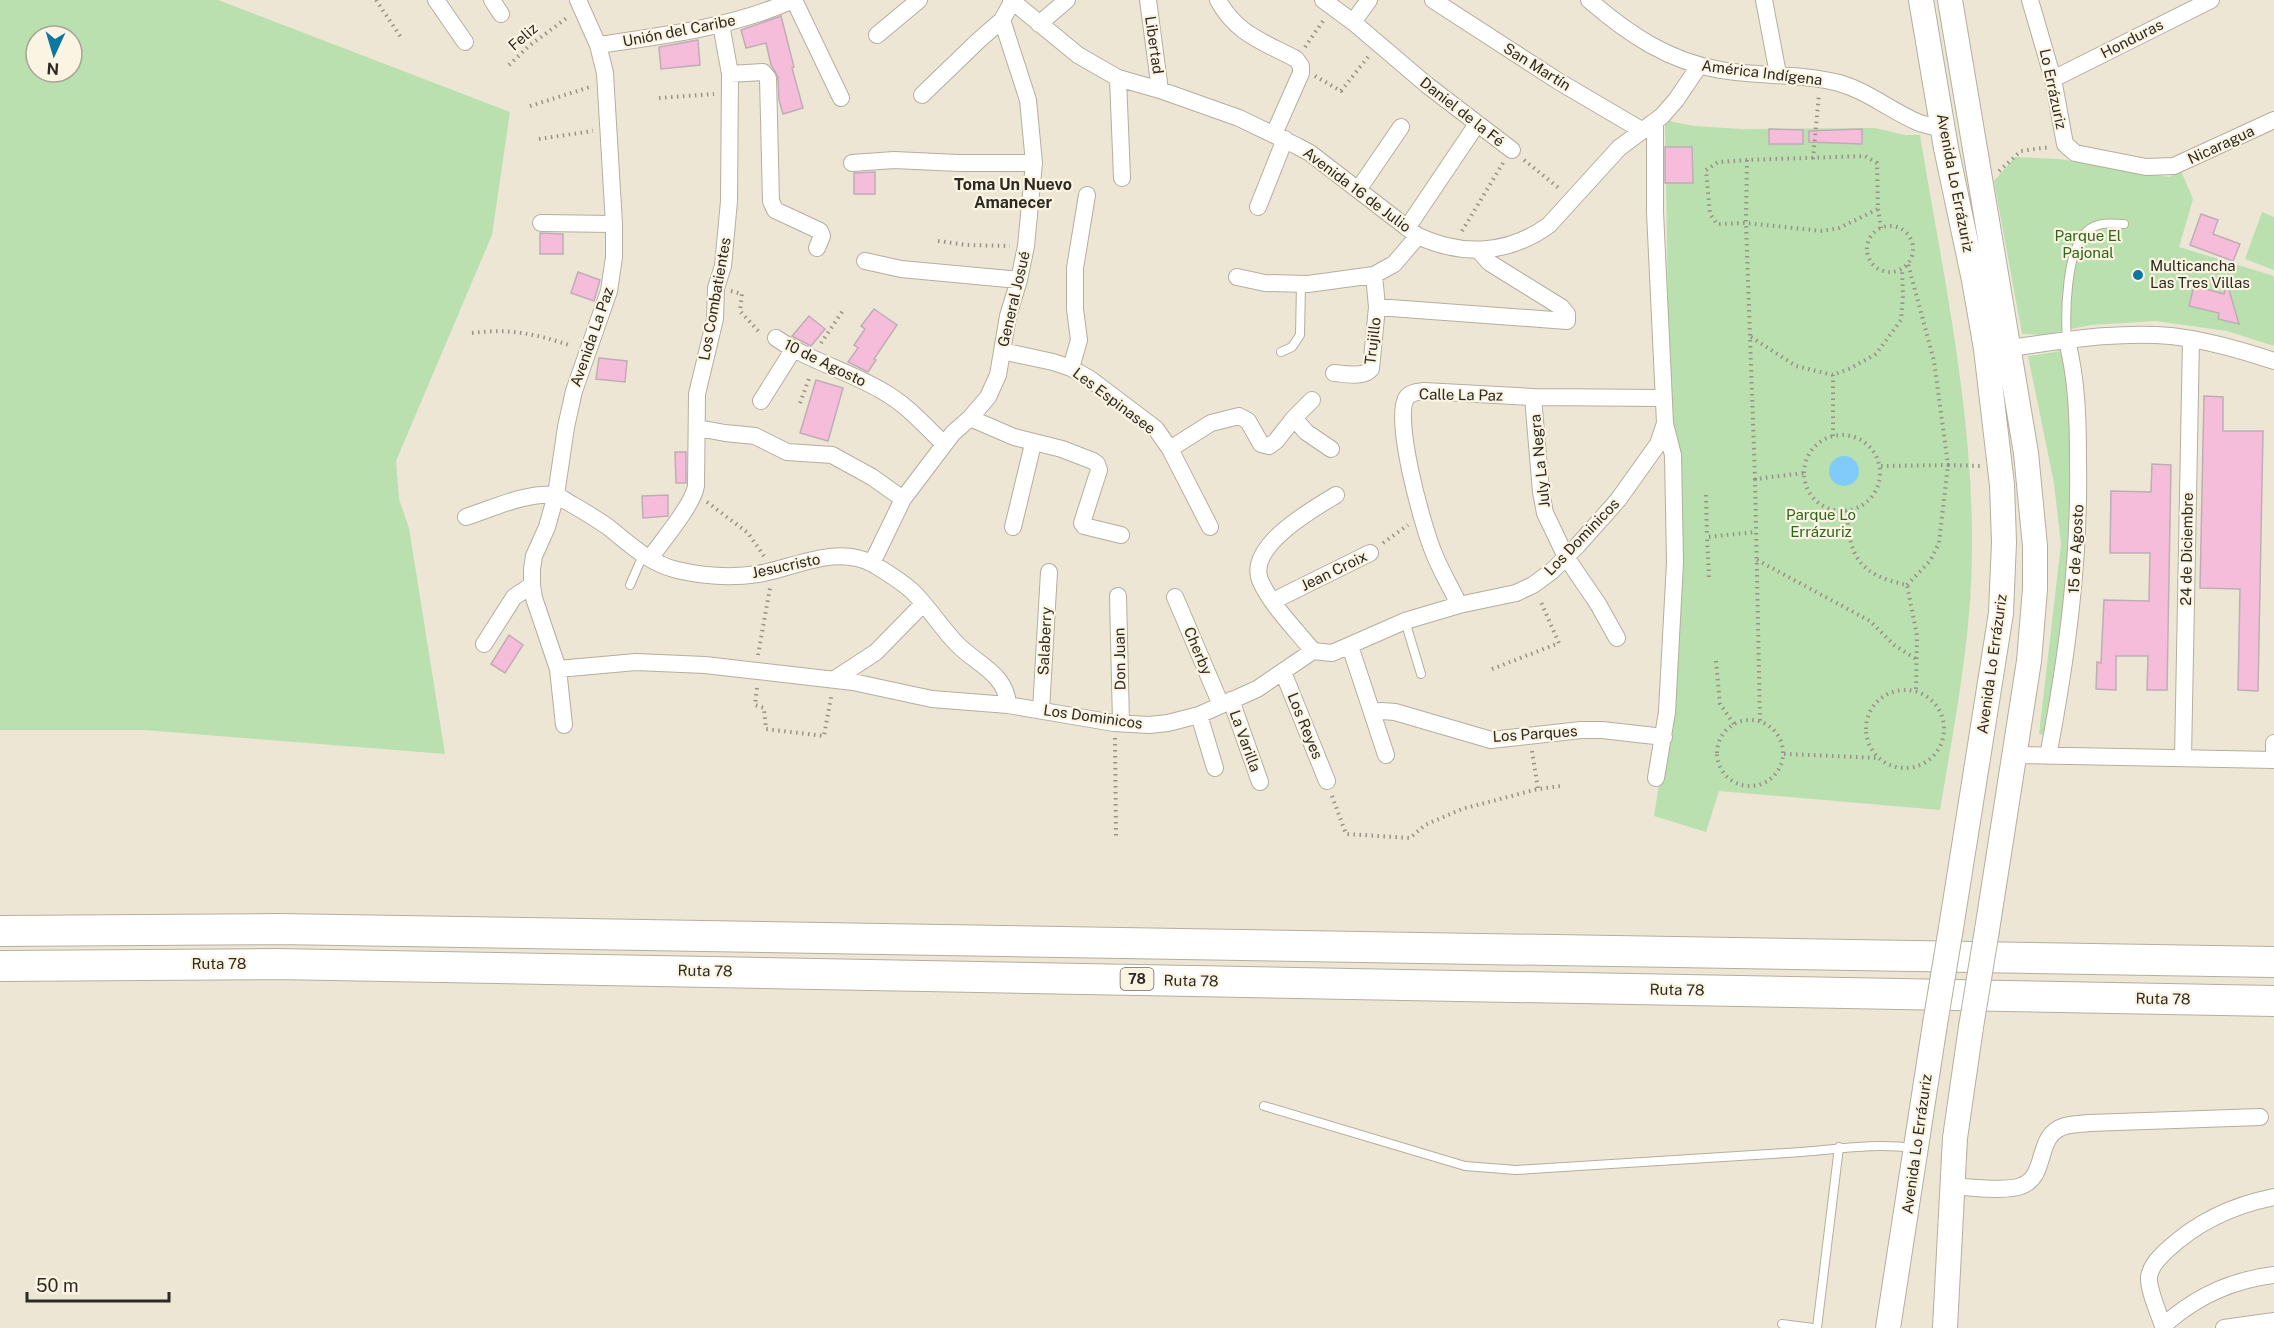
<svg xmlns="http://www.w3.org/2000/svg" width="2274" height="1328" font-family="'Public Sans',sans-serif">
<style>
.green{fill:#b9e0ae;fill-rule:evenodd}
.water{fill:#81cbfb}
.building{fill:#f6bddb;stroke:#bfadb6;stroke-width:1.5}
.lines{fill:none;stroke-linecap:round;stroke-linejoin:round}
.lane-casing{stroke:#b5ae9e;stroke-width:10}
.street-casing{stroke:#b5ae9e;stroke-width:18}
.secondary-casing{stroke:#b5ae9e;stroke-width:26}
.highway-casing{stroke:#b5ae9e;stroke-width:32}
.path{stroke:#989286;stroke-width:4;stroke-dasharray:1.5 4.5;stroke-linecap:butt}
.lane{stroke:#fff;stroke-width:8}
.street{stroke:#fff;stroke-width:16}
.secondary{stroke:#fff;stroke-width:24}
.highway{stroke:#fff;stroke-width:30}
.secondary-bridge-casing{stroke:#b5ae9e;stroke-width:26;stroke-linecap:butt}
.secondary-bridge{stroke:#fff;stroke-width:24}
.poi-dot{fill:#0b77a2;stroke:#fbf4e2;stroke-width:2}
.labels{text-anchor:middle;stroke-width:4.5;stroke-linejoin:round;paint-order:stroke}
.shield{fill:#fbf4e2;stroke:#6b675c;stroke-width:1.5}
.shield-label{font-size:14px;font-weight:bold;fill:#2d2a23}
.street-label{font-size:15px;fill:#2d2a23;stroke:#fbf4e2}
.park-label{font-size:15px;fill:#2d671b;stroke:#fbf4e2}
.poi-label{font-size:15px;fill:#2d2a23;stroke:#fbf4e2;text-anchor:start}
.neighbourhood-label{font-size:16px;font-weight:bold;fill:#2d2a23;stroke:#fbf4e2}
</style>
<rect width="100%" height="100%" fill="#eee6d5"/>
<path class="green" d="M0,0H218L510,112L492,235L396,461L399,499L409,528L445,754L144,730H0ZM36,36H72V72H36Z
M1665,120L1693,126L1742,129L1875,128L1905,135H1920C1942,269 1972,404 1972,540C1973,631 1955,720 1940,810L1719,791L1706,832L1654,816L1674,689Z
M2015,157L2059,159L2169,177L2181,171L2193,199L2179,247L2274,276V346L2227,331L2156,321L2091,325L2043,335L2022,334L1994,181Z
M2262,212L2274,217V270L2245,259Z
M2061,351L2068,387L2074,525L2046,736L2039,734L2061,544L2054,483L2028,356Z"/>
<path class="water" d="M1829 471a15 15 0 1 1 30 0a15 15 0 1 1-30 0Z"/>
<path class="building" d="M781,16L794,67L792,68L803,108L783,114L779,100L778,77L771,65L766,43L746,48L741,30Z
M698,40L700,65L661,69L659,47Z
M1769,129L1803,130V144H1769Z
M1862,129V144L1809,142V131Z
M1665,147H1692L1693,183H1665Z
M875,172V194H854V173Z
M2201,214L2218,220L2213,234L2240,244L2233,261L2190,245Z
M540,233L563,234V254H540Z
M578,272L600,280L594,301L571,293Z
M2227,283L2239,324L2218,319L2219,313L2189,306L2194,286L2224,294Z
M874,309L897,325L874,359L876,360L868,372L848,362L858,348L854,345L865,329L861,326Z
M809,316L825,329L811,346L792,336Z
M599,358L627,361L625,382L596,379Z
M816,380L843,388L828,441L800,433Z
M2204,396L2223,397V431H2263L2258,691L2238,690L2240,589L2200,588Z
M675,452H686V483H676Z
M2152,464L2171,465L2167,690H2147L2148,656H2116V690L2096,689L2097,662L2101,663L2104,600L2149,601L2150,553H2110L2111,491L2151,492Z
M668,495V516L643,518L642,496Z
M509,635L523,645L505,673L491,664Z"/>
<g class="lines">
<g class="lane-casing">
<path id="lane" d="M2067,341C2065,314 2066,249 2087,231C2098,222 2110,223 2124,224
M1281,352L1292,347L1300,335L1301,284
M630,585L643,555
M1405,621L1421,674
M1264,1106L1465,1166L1516,1170C1606,1164 1696,1159 1786,1153C1831,1151 1868,1142 1913,1148
M1782,1324L1813,1328
M1817,1328L1839,1147"/>
</g>
<g class="street-casing">
<path id="street" d="M436,0L465,42
M492,0L501,14
M794,0L841,98
M1011,0L1078,55L1118,78L1160,90L1239,118L1297,146L1310,153L1418,236C1463,257 1509,254 1549,225L1619,148L1662,116L1676,100L1699,66
M1148,0L1160,90
M1218,0C1236,34 1264,42 1296,59L1301,66V73L1274,134
M1323,0L1353,22L1427,85L1512,150
M1433,0L1558,81L1643,131
M1589,0C1627,33 1669,62 1721,70C1760,77 1800,73 1839,83C1867,91 1890,110 1917,122C1925,125 1934,127 1943,129
M1764,0L1778,74
M2030,0L2053,79L2065,144L2075,153L2146,167L2174,166L2274,120
M1353,22L1369,0
M1039,24L1067,0
M877,35L919,0
M598,45C662,36 734,27 793,0
M730,74L763,72L768,78L771,201L775,210L820,231L822,236L817,248
M1118,78L1122,178
M2053,79L2211,0
M922,95L979,40L1002,20
M852,163L894,160L958,163H1034
M1358,190L1401,127
M1258,207L1285,139
M541,223L614,224
M1407,228L1477,124
M865,261L901,269L1019,280
M1237,277L1265,283L1308,284L1374,275L1394,264L1418,236
M1377,307L1567,321V314L1561,307L1490,263L1478,250
M776,338C809,361 849,371 884,392C907,405 925,426 944,444
M2009,348C2062,341 2117,331 2171,336C2206,340 2241,350 2274,361
M1002,351L1053,362L1071,368L1090,379L1156,429L1170,449L1210,527
M1071,368L1079,340L1075,309V268L1087,195
M1334,373C1346,374 1363,378 1371,369L1377,307L1374,275
M1533,397L1541,492L1545,513L1566,557L1598,604L1617,638
M761,401L793,350
M970,418L1014,437L1062,449L1093,461L1097,464L1099,470L1082,523L1084,526L1121,535
M1294,418L1306,432L1331,449
M698,428L725,433L755,436L787,452L832,455L872,477L903,499
M1170,449L1211,423L1239,416L1248,421L1261,444L1269,446L1276,441L1294,418L1312,400
M466,517C491,509 527,492 553,495C560,496 567,502 573,505C585,512 597,519 608,527C630,544 648,563 677,570C703,576 731,578 758,574C794,568 837,544 873,564C886,572 903,582 914,593C930,609 942,629 958,645C977,664 1007,675 1008,705
M1013,527L1033,444
M650,558C662,541 693,505 696,486L697,394L715,319L716,288L723,266L729,201L730,74L721,24
M872,563L903,499L953,433L970,418L988,397L998,375L1008,316L1019,280L1026,246L1034,163L1028,100L1002,20L1012,2
M1118,596L1121,723
M1175,597L1221,705
M1273,601L1370,553
M1459,605C1451,587 1440,570 1433,551C1423,527 1392,416 1407,397C1411,392 1418,392 1424,391L1533,397L1663,398
M484,644L514,597L532,585
M1350,646L1386,755
M1313,651C1297,631 1270,604 1260,580C1247,546 1313,509 1336,495
M558,669L636,662L705,665L853,682L932,699L1008,705L1114,723L1149,725L1168,723L1199,715L1257,689L1313,651L1332,653L1405,621L1459,605L1516,593L1533,585L1552,571L1578,545L1618,500L1658,444L1665,423L1655,212V123
M1283,672L1327,781
M835,679L876,652L923,604
M1231,700L1260,782
M1041,710L1049,572
M1372,712L1382,711L1395,712L1491,740L1581,730H1602L1664,737
M1199,715L1215,768
M564,725L558,669L534,598L532,585V569L534,556L547,527L556,495L566,427L574,391L609,291L614,257V224L605,73L598,45L578,0
M2015,755L2274,760
M2048,756C2067,657 2080,560 2078,460C2078,420 2077,380 2067,341
M2183,758L2191,339
M2274,760V743
M1656,778L1667,712L1675,562L1673,455L1665,424
M1951,1186C1968,1187 2006,1192 2021,1186C2049,1176 2034,1135 2065,1126C2073,1124 2081,1124 2089,1123L2260,1117
M2163,1326C2159,1314 2148,1289 2149,1277C2151,1265 2159,1258 2167,1250C2197,1222 2233,1205 2274,1197
M2164,1328L2163,1326C2195,1297 2231,1280 2274,1275
M2224,1328L2274,1321"/>
</g>
<g class="secondary-casing">
<path id="secondary" d="M1921,0L1946,148L1974,280L1986,349L2002,485L2004,542L2001,613L1951,928
M1950,0L2026,453L2035,546V589L2029,661L1987,930
M1888,1328L1935,1024
M1945,1328L1955,1138L1971,1027"/>
</g>
<g class="highway-casing">
<path id="highway" d="M0,931L278,929L2274,962
M0,966L276,964L2274,1001"/>
</g>
<path class="path" d="M376,0L402,39
M1305,47L1323,21
M509,65L529,46L568,17
M1315,76L1341,91L1368,57
M659,98L714,94
M530,106L590,87
M539,139L593,131
M1813,159L1819,94
M1524,160L1560,189
M1747,160L1746,223L1822,231L1839,228L1878,209L1877,163L1865,156L1747,160L1718,162L1706,170L1710,214L1717,224L1746,223L1755,479L1804,473
M1999,171L2021,151L2050,147
M1878,209L1881,228
M1867 249a23 23 0 1 1 46 0a23 23 0 1 1-46 0Z
M1462,231L1503,163
M938,241L967,245L1010,246
M731,291L742,294L740,311L761,334
M472,333C510,328 536,334 572,346
M1751,337L1796,366L1833,375L1851,368L1876,354L1901,320L1903,295L1902,269
M821,343L844,309
M800,403L810,376
M1804 473a38 38 0 1 1 76 0a38 38 0 1 1-76 0Z
M1833,436V375
M1881,466L1948,465L1934,361L1908,264
M1755,479L1760,721
M1706,495L1707,537
M707,502L748,533L764,556
M1847,511C1849,558 1860,575 1907,585L1917,636L1916,691
M1383,543L1408,525
M1757,560L1870,621L1894,645L1916,659
M1709,577L1707,537L1756,532
M1907,585L1930,561L1939,543L1948,465L1980,466
M758,655L770,588
M1716,661L1720,704L1734,724
M1492,669L1559,643L1540,600
M757,688L755,705L764,708L766,729L824,736L831,697
M1866 729a39 39 0 1 1 78 0a39 39 0 1 1-78 0Z
M1717 753a33 33 0 1 1 66 0a33 33 0 1 1-66 0Z
M1115,738L1116,840
M1532,751L1538,789
M1784,754L1878,758
M1332,796L1346,834L1410,838L1425,825L1462,809L1538,789L1561,786"/>
<use href="#lane" class="lane"/>
<use href="#street" class="street"/>
<use href="#secondary" class="secondary"/>
<use href="#highway" class="highway"/>
<g class="secondary-bridge-casing">
<path id="secondary-bridge" d="M1935,1024L1951,928
M1971,1027L1987,930"/>
</g>
<use href="#secondary-bridge" class="secondary-bridge"/>
</g>
<circle class="poi-dot" cx="2138" cy="275" r="6"/>
<g class="labels">
<rect class="shield" x="1120.5" y="968" width="33" height="22" rx="4.5"/>
<g class="shield-label">
<text x="1137" y="984">78</text>
</g>
<g class="street-label">
<text transform="translate(679 31) rotate(-11)" y="5">Unión del Caribe</text>
<text transform="translate(523 37) rotate(-41)" y="5">Feliz</text>
<text transform="translate(2132 39) rotate(-27)" y="5">Honduras</text>
<text transform="translate(1154 45) rotate(82)" y="5">Libertad</text>
<text transform="translate(1537 67) rotate(32)" y="5">San Martín</text>
<text transform="translate(1762 73) rotate(7)" y="5">América Indígena</text>
<text transform="translate(2053 89) rotate(78)" y="5">Lo Errázuriz</text>
<text transform="translate(1462 112) rotate(38)" y="5">Daniel de la Fé</text>
<text transform="translate(2221 145) rotate(-25)" y="5">Nicaragua</text>
<text transform="translate(1955 183) rotate(79)" y="5">Avenida Lo Errázuriz</text>
<text transform="translate(1357 190) rotate(37)" y="5">Avenida 16 de Julio</text>
<text transform="translate(715 299) rotate(-80)" y="5">Los Combatientes</text>
<text transform="translate(1014 299) rotate(-77)" y="5">General Josué</text>
<text transform="translate(592 337) rotate(-71)" y="5">Avenida La Paz</text>
<text transform="translate(1373 341) rotate(-83)" y="5">Trujillo</text>
<text transform="translate(825 363) rotate(26)" y="5">10 de Agosto</text>
<text transform="translate(1461 395) rotate(1)" y="5">Calle La Paz</text>
<text transform="translate(1114 401) rotate(37)" y="5">Les Espinasee</text>
<text transform="translate(1540 461) rotate(-96)" y="5">July La Negra</text>
<text transform="translate(1582 537) rotate(-46)" y="5">Los Dominicos</text>
<text transform="translate(2076 549) rotate(-87)" y="5">15 de Agosto</text>
<text transform="translate(2187 549) rotate(-89)" y="5">24 de Diciembre</text>
<text transform="translate(786 566) rotate(-12)" y="5">Jesucristo</text>
<text transform="translate(1334 571) rotate(-26)" y="5">Jean Croix</text>
<text transform="translate(1045 641) rotate(-87)" y="5">Salaberry</text>
<text transform="translate(1198 651) rotate(67)" y="5">Cherby</text>
<text transform="translate(1120 659) rotate(-91)" y="5">Don Juan</text>
<text transform="translate(1992 664) rotate(-82)" y="5">Avenida Lo Errázuriz</text>
<text transform="translate(1093 717) rotate(8)" y="5">Los Dominicos</text>
<text transform="translate(1305 726) rotate(68)" y="5">Los Reyes</text>
<text transform="translate(1535 734) rotate(-4)" y="5">Los Parques</text>
<text transform="translate(1245 741) rotate(70)" y="5">La Varilla</text>
<text x="219" y="969">Ruta 78</text>
<text transform="translate(705 971) rotate(1)" y="5">Ruta 78</text>
<text transform="translate(1191 981) rotate(1)" y="5">Ruta 78</text>
<text transform="translate(1677 990) rotate(1)" y="5">Ruta 78</text>
<text transform="translate(2163 999) rotate(1)" y="5">Ruta 78</text>
<text transform="translate(1917 1144) rotate(-82)" y="5">Avenida Lo Errázuriz</text>
</g>
<g class="park-label">
<text x="2088" y="241">Parque El<tspan x="2088" dy="17">Pajonal</tspan></text>
<text x="1821" y="520">Parque Lo<tspan x="1821" dy="17">Errázuriz</tspan></text>
</g>
<g class="poi-label">
<text x="2150" y="271">Multicancha<tspan x="2150" dy="17">Las Tres Villas</tspan></text>
</g>
<g class="neighbourhood-label">
<text x="1013" y="190">Toma Un Nuevo<tspan x="1013" dy="18">Amanecer</tspan></text>
</g>
</g>
<g transform="translate(54 54) rotate(184)"><circle r="28" fill="#fbf4e2" stroke="#a9a396" stroke-width="1.5"/>
<path d="M0-4.5L10 22L0 15L-10 22Z" fill="#0b77a2"/>
<text y="-9" font-size="16" font-weight="bold" text-anchor="middle" fill="#2d2a23">N</text>
</g>
<path d="M27 1292v9h142v-9" fill="none" stroke="#2d2a23" stroke-width="3"/>
<text x="36" y="1292" font-size="18" fill="#2d2a23" stroke="#fbf4e2" stroke-width="4.5" paint-order="stroke">50 m</text>
</svg>
